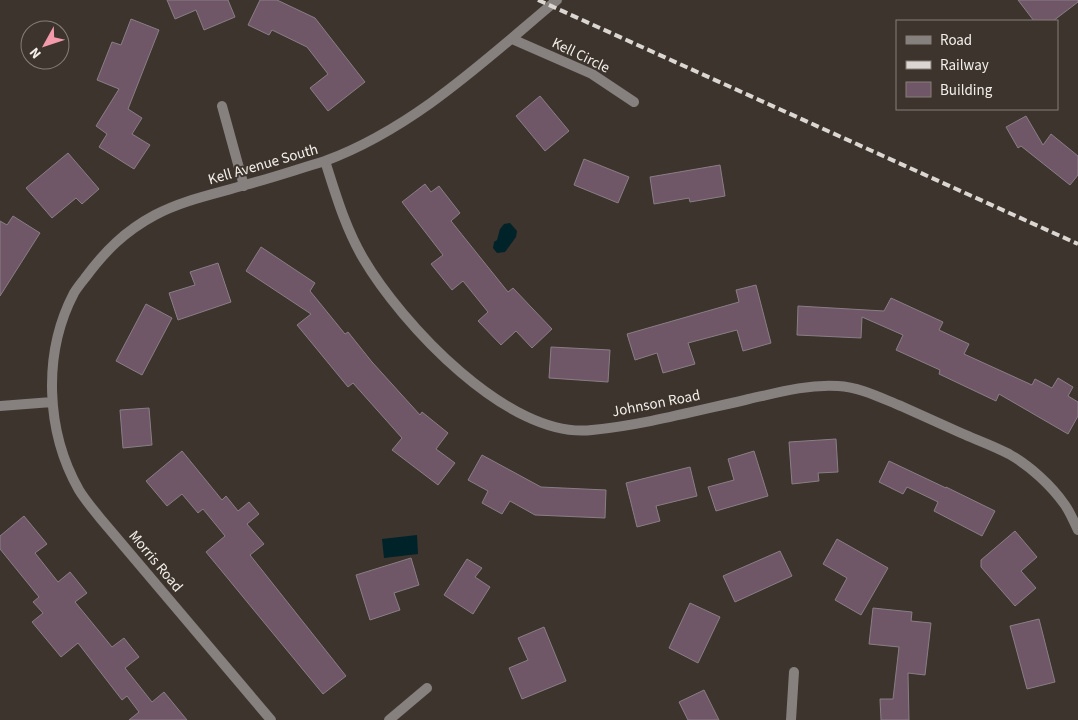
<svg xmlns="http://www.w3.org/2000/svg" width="1078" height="720" font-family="'Source Sans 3',sans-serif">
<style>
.water{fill:#00232a}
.building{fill:#705768;stroke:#897e85}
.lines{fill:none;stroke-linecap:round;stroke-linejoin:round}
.street{stroke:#86807e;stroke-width:10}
.rail{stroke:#dbd6d1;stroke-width:4;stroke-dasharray:8 4;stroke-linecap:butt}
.labels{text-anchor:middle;stroke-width:4;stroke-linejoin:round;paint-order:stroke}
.street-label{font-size:15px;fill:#f3eee9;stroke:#3c342d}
</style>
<rect width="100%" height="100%" fill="#3c342d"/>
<path class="water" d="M510,223L517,231L516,237L505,252L497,253L493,248L494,242L497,240L500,229L504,224Z
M417,535L418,554L384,558L382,539Z"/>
<path class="building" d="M167,0H228L235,17L204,30L196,10L175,19Z
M260,0H277L315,18L365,82L328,111L310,88L328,74L307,47L272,30L269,35L248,25Z
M1018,0H1078V2L1053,21H1034Z
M131,19L159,30L128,109L142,118L132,134L150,145L134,169L99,147L107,134L96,126L119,89L97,80L112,42L121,45Z
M540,96L569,131L545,151L516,116Z
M1026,116L1043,145L1051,134L1078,156V175L1070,185L1021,146L1018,148L1006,127Z
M68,153L99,189L82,204L76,198L52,218L26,188Z
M584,159L629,177L618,203L574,185Z
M720,165L725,196L690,202L689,198L654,204L650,177Z
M425,184L431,192L439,186L460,213L451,221L508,292L513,288L552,329L532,348L516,331L501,345L478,321L488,312L463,281L452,290L431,264L443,255L402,202Z
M13,216L40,233L0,296V221L7,225Z
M261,247L315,283L310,291L345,334L348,332L372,362L420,415L422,412L448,433L436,449L455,463L438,485L392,450L402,438L353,383L348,387L297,325L311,314L246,271Z
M218,263L231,302L178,320L169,293L195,285L190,272Z
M756,285L771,343L743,351L737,330L688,343L695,364L663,373L657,353L635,360L627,334L739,302L736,290Z
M891,298L943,322L939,330L969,344L964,354L1032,385L1035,379L1052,388L1058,378L1073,387L1068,396L1078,402V416L1068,434L999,394L996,401L939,374L940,370L896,350L903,335L862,317L861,338L797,335L798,306L884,311Z
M146,304L172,318L142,375L116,361Z
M551,347L610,350L608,382L549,378Z
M149,408L152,445L123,448L120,410Z
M836,439L838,472L818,473L819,481L792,484L789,442Z
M182,451L222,500L226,496L238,511L249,502L259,514L247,524L264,544L250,555L346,676L323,694L206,552L225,536L203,509L198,513L182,494L167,506L146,481Z
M754,451L768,496L716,511L708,487L734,480L728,459Z
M482,455L541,487L606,490L605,518L535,515L510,501L502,514L482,503L488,491L468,480Z
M889,461L946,488V487L995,511L982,536L934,511L938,502L907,487L903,494L879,482Z
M690,467L697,496L656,506L660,521L637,527L626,483Z
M24,516L47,544L35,553L58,582L70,572L87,593L75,602L112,647L124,638L139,657L125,668L152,702L164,692L187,720H129L139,712L127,696L122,700L78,643L61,657L32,622L43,613L33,602L39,597L0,549V536Z
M1015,531L1037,557L1021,571L1036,588L1015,606L981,567V560Z
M837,539L888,568L861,615L835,600L847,578L823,564Z
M780,551L792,576L735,602L723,576Z
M411,558L419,585L394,593L400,610L370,620L356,575Z
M467,559L482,568L475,577L490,587L473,614L444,595Z
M690,603L720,617L698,663L669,648Z
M873,608L912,612L911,621L931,623L925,675L908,673L909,720H881L880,699H893L899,647L869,644Z
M1039,619L1055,682L1027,689L1010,626Z
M544,627L566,681L522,699L509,668L528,660L518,638Z
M704,690L719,720H688L679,702Z"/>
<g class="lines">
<path class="street" d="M512,39L592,74L634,102
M222,106L244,186
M325,161C336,195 345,227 363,258C401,323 509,440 592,430C643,425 695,411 745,400C776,393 806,384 838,386C860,387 881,398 901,406C921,415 941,424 961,433C977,440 994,446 1009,454C1030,466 1051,485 1065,505C1070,512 1074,522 1078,530
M0,406L52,402
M271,720L100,518C93,509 85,500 79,490C46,432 42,354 74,293C77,288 81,283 85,278C105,251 125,231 155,215C183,200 215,194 245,185C272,178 298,169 325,161C414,128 484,61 557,0
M389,720L427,688
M791,720L794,672"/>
<path class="rail" d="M538,0L1078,244"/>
</g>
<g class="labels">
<g class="street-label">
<text transform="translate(581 55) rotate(26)" y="5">Kell Circle</text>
<text transform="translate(263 164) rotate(-16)" y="5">Kell Avenue South</text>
<text transform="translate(656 403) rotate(-11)" y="5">Johnson Road</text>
<text transform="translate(156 561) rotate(50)" y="5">Morris Road</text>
</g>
</g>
<rect x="896" y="20" width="162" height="90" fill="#3c342d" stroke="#857e78"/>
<rect x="906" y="36" width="25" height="8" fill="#86807e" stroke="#857e78"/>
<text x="940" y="45" font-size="15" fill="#f3eee9">Road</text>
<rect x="906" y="61" width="25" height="8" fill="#dbd6d1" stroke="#857e78"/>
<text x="940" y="70" font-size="15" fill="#f3eee9">Railway</text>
<rect x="906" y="82" width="25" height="15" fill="#705768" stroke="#857e78"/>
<text x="940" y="95" font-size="15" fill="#f3eee9">Building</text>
<g transform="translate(45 45) rotate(230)"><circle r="24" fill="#3c342d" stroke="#857e78"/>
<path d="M0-4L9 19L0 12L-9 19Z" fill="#f39aab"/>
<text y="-8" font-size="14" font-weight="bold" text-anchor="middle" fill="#f3eee9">N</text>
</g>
</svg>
